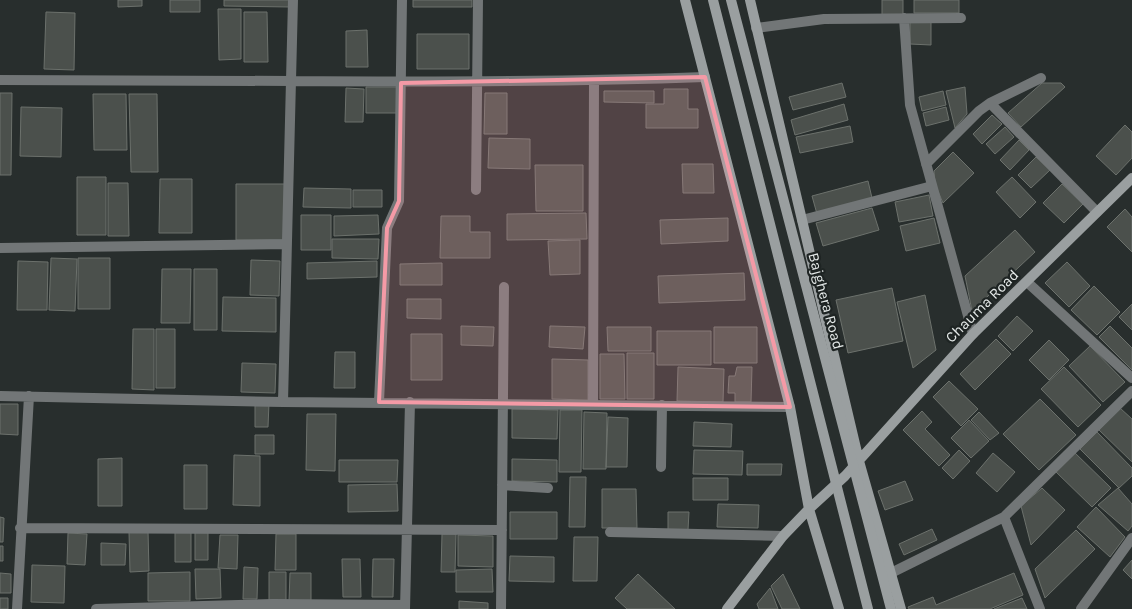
<svg xmlns="http://www.w3.org/2000/svg" width="1132" height="609" font-family="Karla,sans-serif">
<style>
.building{fill:#4b504c;stroke:#6c716c}
.lines{fill:none;stroke-linecap:round;stroke-linejoin:round}
.street{stroke:#727677;stroke-width:10}
.secondary{stroke:#9a9fa0;stroke-width:10}
.secondary-bridge{stroke:#9a9fa0;stroke-width:10}
.marked{fill:#f49aa6;fill-opacity:0.2;stroke:#f49aa6;stroke-width:4;stroke-linejoin:round}
.labels{text-anchor:middle;stroke-width:4.5;stroke-linejoin:round;paint-order:stroke}
.street-label{font-size:15px;fill:#e5eae9;stroke:#1e2423}
</style>
<rect width="100%" height="100%" fill="#282e2d"/>
<path class="building" d="M118,0H142V6L118,7Z
M170,0H200V12H170Z
M224,0H290V7L224,6Z
M413,0H472V7H413Z
M882,0H903V15H882Z
M914,0H959V13H914Z
M218,9H241V59L219,60Z
M46,12L75,13L74,70L44,69Z
M244,12H267L268,62H244Z
M910,22H931V45L910,44Z
M367,30L368,67H346V31Z
M417,34H469V69H417Z
M842,83L846,97L793,110L789,97Z
M1042,83H1061L1065,87L1021,127L1008,113Z
M366,87H398V113H366Z
M965,87L967,114L955,128L946,91Z
M346,88L364,89L363,122H345Z
M664,89H688V109H698V128H646V104H664Z
M604,91H654V103L604,102Z
M943,91L946,105L922,111L919,97Z
M0,93H12L11,175H0Z
M485,93H507V134H484Z
M93,94H126L127,150H94Z
M129,94H157L158,172H131Z
M844,104L848,120L795,135L791,120Z
M21,107L62,108L61,157L20,156Z
M946,107L949,120L926,126L923,113Z
M992,115L1002,124L982,144L973,134Z
M1125,125L1132,132V158L1116,175L1096,156Z
M850,126L853,142L800,153L796,137Z
M1005,127L1014,137L995,154L986,144Z
M489,138L530,139V169L488,168Z
M1019,140L1029,150L1010,170L1000,160Z
M953,152L974,173L943,203L935,184L934,171Z
M1036,157L1050,170L1031,188L1018,175Z
M682,164H713L714,193H683Z
M535,165H583V211H536Z
M77,177H106V235H77Z
M1012,177L1036,202L1020,218L996,192Z
M160,179H192V233H159Z
M868,181L872,198L817,214L812,196Z
M108,183H128L129,236H108Z
M236,184H286V240H236Z
M1062,184L1083,204L1064,223L1043,203Z
M304,188L351,189V208L303,207Z
M353,190H382V207H353Z
M929,195L933,216L899,222L895,202Z
M872,208L879,230L823,246L816,223Z
M1125,209L1132,217V252L1107,227Z
M586,213L587,239L507,240V214Z
M301,215H331V250H301Z
M378,215L379,234L334,236V216Z
M441,216H470V232H490V258H440Z
M728,218V241L661,244L660,220Z
M934,218L940,243L906,251L900,226Z
M1015,230L1035,252L972,311L965,276Z
M332,239H379L378,259L332,258Z
M580,240V274L550,275L548,241Z
M51,258L77,259L75,311L49,310Z
M78,258H110V309H78Z
M251,260L280,261L279,296L250,295Z
M18,261L48,262L47,310H17Z
M377,261V277L307,279V263Z
M1067,262L1090,286L1069,307L1045,283Z
M442,263V285H400V264Z
M162,269H191L190,323H161Z
M194,269H217V330H194Z
M744,273L745,300L659,303L658,276Z
M1094,286L1120,312L1097,335L1071,310Z
M892,288L903,341L848,353L836,300Z
M925,295L936,350L913,368L897,302Z
M223,297L276,298V332L222,331Z
M407,299H441V319L407,318Z
M1132,304V330L1119,317Z
M1017,316L1033,331L1013,351L998,336Z
M461,326L494,327L493,346L461,345Z
M550,326L585,327L583,349L549,347Z
M1110,326L1132,348V370L1099,337Z
M607,327H651V351H608Z
M714,327H757V363H714Z
M133,329H154V390L132,389Z
M156,329H175V388H156Z
M657,331H711V365H657Z
M411,334H442V380H411Z
M996,339L1011,354L975,390L960,374Z
M1049,340L1069,360L1049,380L1029,360Z
M1090,346L1125,382L1103,402L1069,366Z
M335,352H355V388H334Z
M627,353H654V399H627Z
M600,354H624L625,399H600Z
M552,359L588,360V400L552,399Z
M242,363L276,364L275,393L241,392Z
M678,367L724,369L723,402L677,401Z
M737,367H752L751,402H735V393H728L729,376H735Z
M1064,367L1101,405L1078,427L1041,389Z
M949,381L978,409L961,426L933,397Z
M1040,399L1076,435L1039,470L1003,434Z
M255,403H269L268,427H255Z
M0,404H18V435L0,434Z
M1120,408L1132,419V462L1099,430Z
M512,409L558,410L557,439L512,438Z
M560,410H582L581,472H559Z
M922,411L932,422L925,429L950,455L939,466L903,430Z
M584,412L607,413L606,469H583Z
M979,412L999,433L990,440L971,420Z
M307,414H336L335,471L306,470Z
M608,417L628,418L627,467H606Z
M969,420L989,441L971,458L951,438Z
M694,422L732,424L731,447L693,446Z
M1097,432L1132,468V476L1119,488L1080,449Z
M255,435H274V454H255Z
M694,450L743,451L742,475L693,474Z
M959,450L970,461L953,479L942,468Z
M1073,451L1111,488L1092,507L1054,470Z
M993,453L1015,472L997,492L976,473Z
M234,455L260,456V506L233,505Z
M122,458V506H98V459Z
M512,459L557,460V482L512,481Z
M339,460H398L397,482H339Z
M747,464H782L781,475H747Z
M184,465H207V509H184Z
M570,477H586L585,527H569Z
M693,478H728V500H693Z
M905,481L913,500L885,510L878,491Z
M397,484L398,511L348,512V485Z
M1042,488L1065,510L1031,545L1021,506Z
M1118,488L1132,504V526L1128,531L1098,505Z
M602,489H636L637,528H602Z
M718,504L759,505L758,528L717,527Z
M1096,507L1125,537L1110,557L1077,527Z
M510,512H557V539H510Z
M668,512H689L688,530H668Z
M0,517L4,518L3,542H0Z
M932,529L937,540L904,555L899,544Z
M175,530H191V562H175Z
M1076,530L1095,549L1045,598L1035,569Z
M148,531L149,571L130,572L129,532Z
M195,532H208V560H195Z
M68,533L87,534L85,565L67,564Z
M276,534H296V570H275Z
M442,534H456L455,572H441Z
M220,535H238L237,569L218,568Z
M458,535L493,536V567L458,566Z
M574,537H598L597,581H573Z
M101,543L126,544L125,565H101Z
M0,546H3V561H0Z
M510,556L554,557V582L509,581Z
M342,559H360L361,597H343Z
M373,559H394L393,597H372Z
M1132,560V579L1123,570Z
M32,565L65,566L64,603L31,602Z
M244,567L258,568L257,599H243Z
M195,569H220L221,598L196,599Z
M492,569L493,592H456V570Z
M190,572V601H148V573Z
M269,572H286V600H269Z
M0,573L11,574V593H0Z
M290,573H311V602L289,601Z
M1014,573L1023,595L990,609H909L908,607L933,597L936,605Z
M638,574L675,609H627L615,598Z
M783,574L800,609H782L771,586Z
M770,588L778,609H759L757,604Z
M0,598H8V609H0Z
M1022,598L1027,609H994Z
M459,601L488,603V609H459Z"/>
<g class="lines">
<path class="street" d="M904,18L910,105L973,334
M756,28L824,19L961,18
M0,80C97,80 194,80 291,81C429,82 567,82 705,77
M990,103L1097,212
M926,164L979,111L990,103L1041,78
M476,190L478,0
M802,220L932,186
M0,248L287,244
M1027,282L1132,378
M0,396L283,402L790,407
M283,402L293,0
M379,402L387,228L399,201L402,0
M593,405L594,81
M661,467L662,405
M502,485L548,488
M1004,517L1040,609
M20,528L502,530
M610,532L783,536
M891,573L1004,517L1132,391
M17,609L29,396
M96,609L273,604L405,605
M405,609L410,402
M501,609L504,287
M1081,609L1132,538"/>
<path class="secondary" d="M685,0L790,407L809,509L839,609
M750,0L859,461L901,609
M727,609L783,536L809,509L845,476L973,334L1132,178"/>
<path class="secondary-bridge" d="M713,0L868,609
M731,0L891,609"/>
</g>
<path class="marked" d="M705,77L790,407L379,402L387,228L399,201L401,83Z"/>
<g class="labels">
<g class="street-label">
<text transform="translate(826 301) rotate(75)" y="5">Bajghera Road</text>
<text transform="translate(982 306) rotate(-45)" y="5">Chauma Road</text>
</g>
</g>
</svg>
